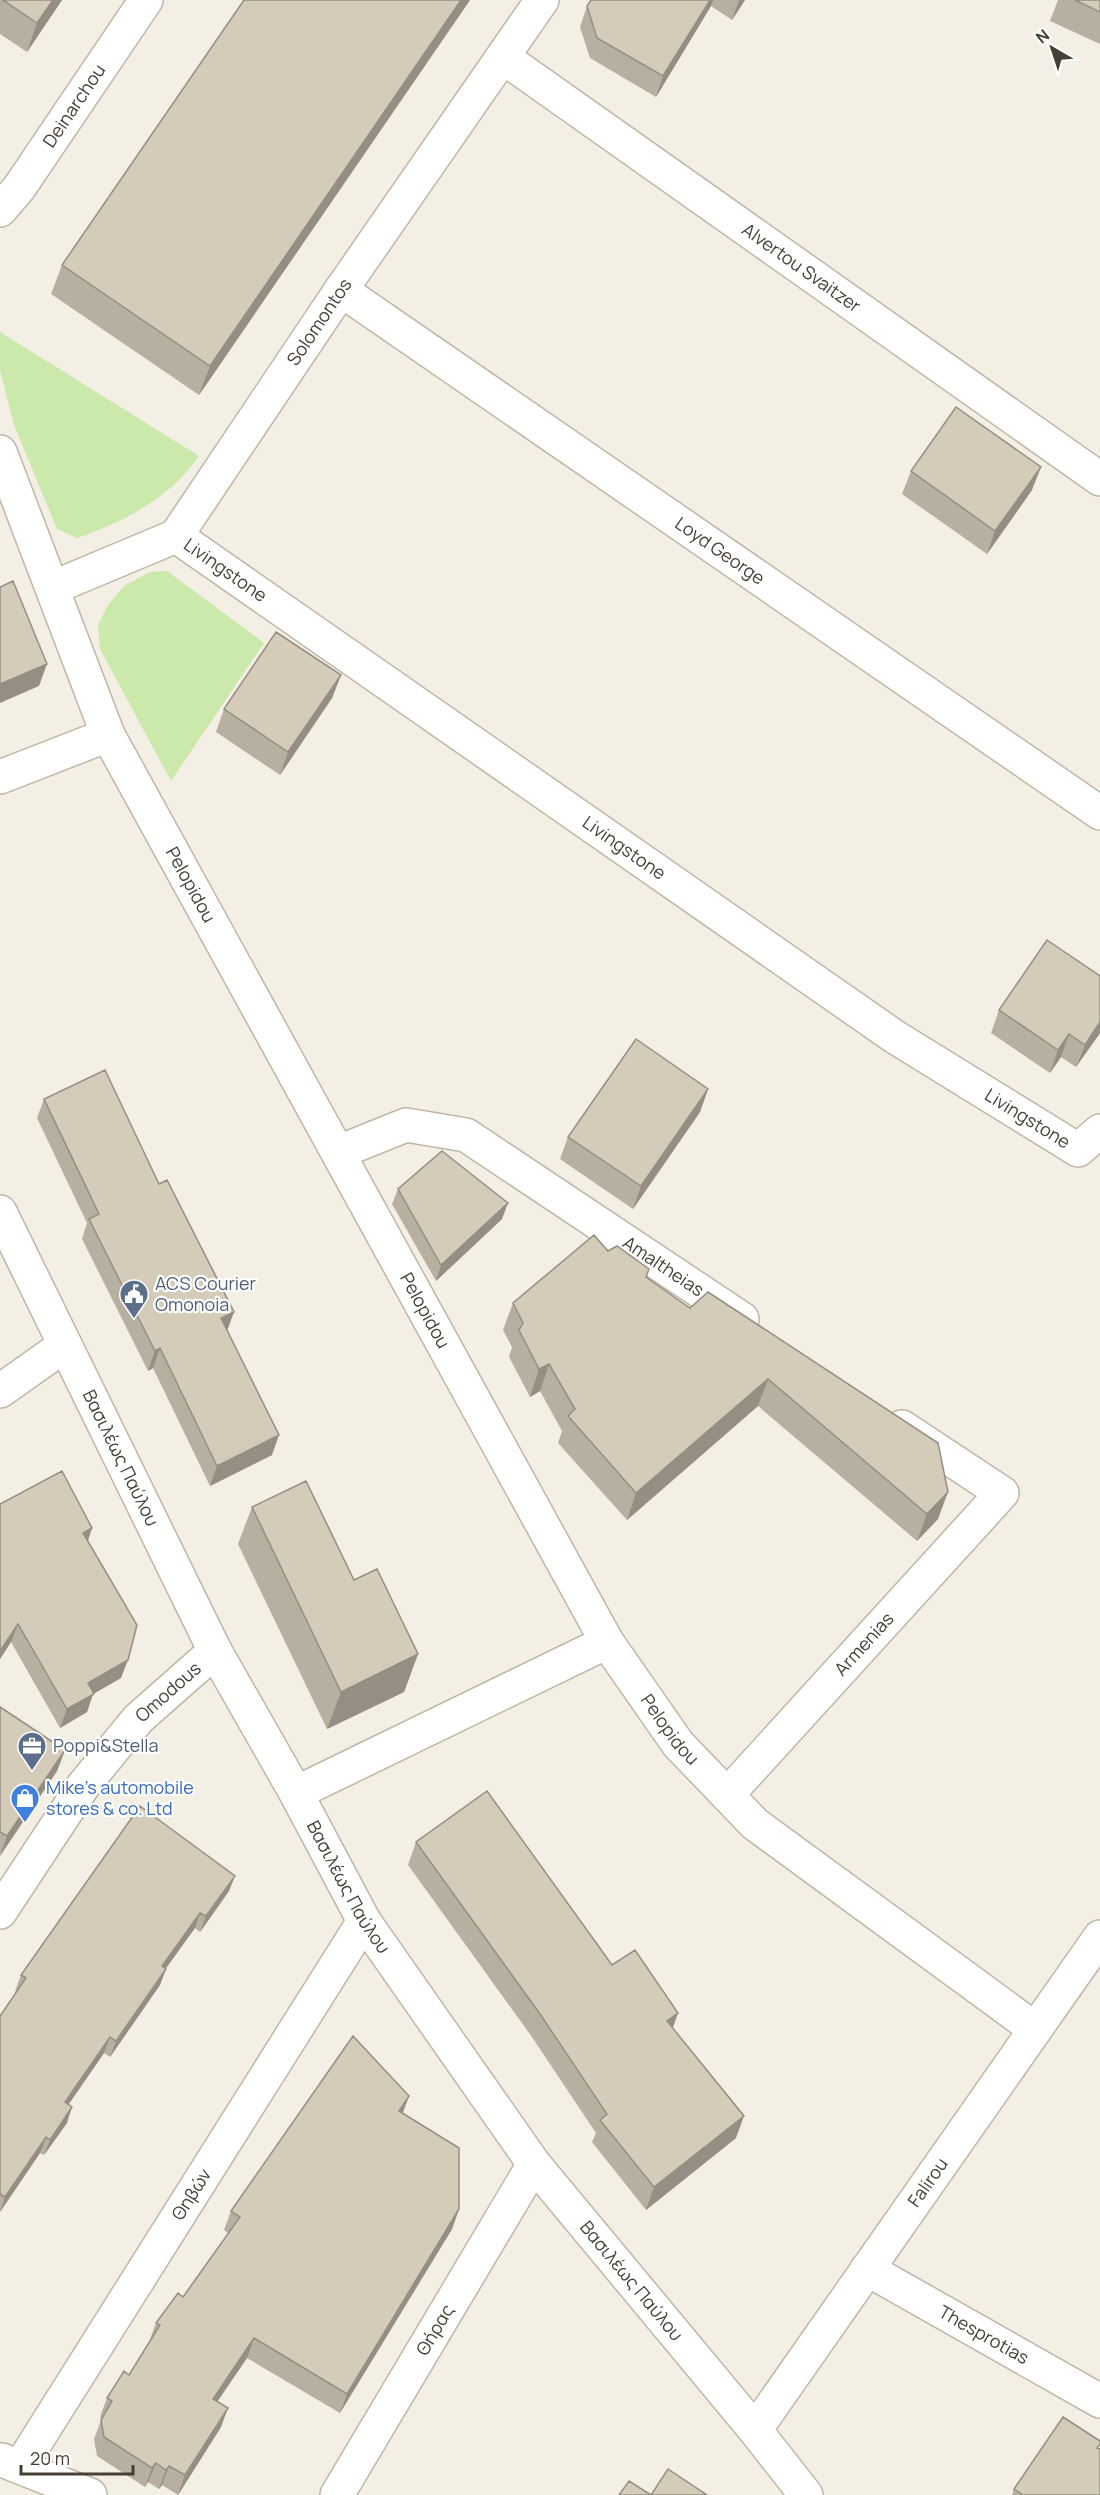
<svg xmlns="http://www.w3.org/2000/svg" width="1100" height="2495" font-family="Manrope,sans-serif">
<style>
.park{fill:#cbe9ab}
.lines{fill:none;stroke-linecap:round;stroke-linejoin:round}
.minor-casing{stroke:#bfb7a6;stroke-width:36}
.tertiary-casing{stroke:#bfb7a6;stroke-width:36}
.minor{stroke:#fff;stroke-width:33}
.tertiary{stroke:#fff;stroke-width:33}
.wall{fill:#b7af9f}
.shaded-wall{fill:#958e82}
.building{fill:#d5cbb9;stroke:#958e82;stroke-width:1.5}
.labels{text-anchor:middle;stroke-width:4.5;stroke-linejoin:round;paint-order:stroke}
.street-label{font-size:18px;fill:#453f34;stroke:#fff}
.service-label{font-size:18px;fill:#4e5e75;stroke:#fff;text-anchor:start}
.shop-label{font-size:18px;fill:#366cbe;stroke:#fff;text-anchor:start}
</style>
<rect width="100%" height="100%" fill="#f3efe4"/>
<path class="park" d="M0,332L199,456C172,497 122,523 77,538L57,529L14,425L0,370Z
M167,571L264,643L171,781L100,649L98,625L108,605L124,586L150,572Z"/>
<g class="lines">
<g class="minor-casing">
<g id="minor">
<path id="s1" d="M504,58L1100,479"/>
<path id="s2" d="M0,210L19,188L146,0"/>
<path id="s3" d="M341,290L1100,813"/>
<path id="s4" d="M0,452L108,735L607,1642L678,1744L755,1824L1035,2029"/>
<path id="s5" d="M176,536L895,1037L1078,1150L1100,1131"/>
<path id="s6" d="M52,588L176,536L341,290L542,0"/>
<path d="M0,777L108,735"/>
<path id="s7" d="M339,1152L406,1125L466,1135L742,1319"/>
<path d="M0,1391L65,1345"/>
<path d="M296,1793L607,1642"/>
<path id="s8" d="M727,1795L1002,1493L902,1427"/>
<path id="s9" d="M0,1912L83,1786L138,1719L215,1651"/>
<path id="s10" d="M867,2269L1100,2401"/>
<path id="s11" d="M755,2430L1100,1937"/>
<path d="M2,2460L90,2495"/>
<path id="s12" d="M20,2467L364,1921"/>
<path id="s13" d="M337,2495L534,2164"/>
</g>
</g>
<g class="tertiary-casing">
<g id="tertiary">
<path id="s14" d="M0,1212L215,1651L296,1793L364,1921L534,2164L755,2430L806,2495"/>
</g>
</g>
<use href="#minor" class="minor"/>
<use href="#tertiary" class="tertiary"/>
</g>
<path class="wall" d="M0,0H62L27,52L0,34Z
M470,0L199,395L51,294L62,265Z
M591,0H745L732,20L711,6L656,97L590,58L580,27L587,6Z
M1058,0H1100V44L1050,21Z
M911,471L1032,490L987,554L902,494Z
M341,675L332,698L280,775L216,732L224,709Z
M999,1010L1100,1033L1076,1067L1061,1057L1050,1073L991,1033Z
M708,1089L700,1112L633,1209L560,1159L568,1137Z
M44,1099L227,1329L272,1455L210,1486L153,1368L148,1371L82,1239L87,1223L37,1118Z
M398,1189L502,1219L436,1281L392,1204Z
M608,1251L646,1277L938,1519L917,1541L758,1406L627,1520L558,1443L562,1431L540,1391L530,1397L509,1357L512,1347L503,1330L513,1303Z
M0,1504L92,1528L88,1541L121,1678L93,1694L87,1712L60,1728L11,1642L0,1659Z
M252,1507L354,1580L418,1654L404,1692L327,1729L238,1544Z
M0,1707L65,1750L57,1771L0,1856Z
M416,1842L612,1965L673,2028L736,2138L646,2210L592,2142L596,2133L532,2037L408,1865Z
M229,1891L200,1932L195,1928L166,1968L160,1985L110,2057L104,2053L69,2104L67,2123L44,2155L40,2153L0,2212V2016L17,1992L15,1991L21,1975Z
M403,2113L459,2209L452,2229L340,2413L247,2358L217,2402L221,2427L178,2495L162,2485L159,2489L148,2482L145,2487L97,2456L94,2439L102,2418L100,2417L107,2398L129,2375L149,2342L156,2323L183,2297L228,2233L224,2230L231,2211Z
M1099,2449L1100,2495H1012L1014,2489Z"/>
<path class="shaded-wall" d="M53,0H62L27,52L37,23Z
M461,0H470L199,395L210,366Z
M710,0H713L711,6L656,97L663,76Z
M739,0H745L732,20Z
M1041,467L1032,490L987,554L995,531Z
M47,664L39,686L0,703V684Z
M341,675L332,698L280,775L288,752Z
M1100,1022V1033L1076,1067L1085,1045Z
M1069,1034L1061,1057L1050,1073L1058,1050Z
M708,1089L700,1112L633,1209L641,1186Z
M508,1203L502,1219L436,1281L441,1265Z
M234,1312L227,1331L221,1318Z
M160,1348L153,1368L148,1371L155,1351Z
M549,1364L540,1391L530,1397L539,1369Z
M768,1379L758,1406L627,1520L636,1493Z
M279,1435L272,1455L210,1486L217,1466Z
M948,1492L938,1519L917,1541L927,1514Z
M92,1528L86,1546L83,1533Z
M18,1624L11,1642L0,1659V1651Z
M418,1654L404,1692L327,1729L341,1692Z
M128,1660L121,1678L93,1694L87,1712L60,1728L67,1709L88,1683Z
M65,1750L57,1771L0,1856L7,1836Z
M235,1876L229,1891L200,1932L206,1916Z
M200,1913L195,1928L156,1982L162,1966Z
M166,1969L160,1985L110,2057L116,2041Z
M678,2013L670,2036L667,2021Z
M110,2037L104,2053L59,2118L65,2102Z
M409,2096L402,2115L399,2111Z
M72,2107L67,2123L44,2155L50,2140Z
M744,2116L736,2138L646,2210L654,2187Z
M46,2137L40,2153L0,2212L5,2197Z
M459,2209L452,2229L340,2413L347,2394Z
M254,2338L247,2358L206,2418L213,2399Z
M228,2408L221,2427L178,2495L185,2475Z
M156,2463L148,2482L145,2487L152,2468Z
M169,2466L162,2485L159,2489L166,2470Z"/>
<path class="building" d="M3,0H53L37,23Z
M244,0H461L210,366L62,265Z
M591,0H710L663,76L597,38L587,6Z
M1075,0H1100V12Z
M956,407L1041,467L995,531L911,471Z
M13,581L47,664L0,684V587Z
M276,632L341,675L288,752L224,709Z
M1047,940L1100,976V1022L1085,1045L1069,1034L1058,1050L999,1010Z
M636,1039L708,1089L641,1186L568,1137Z
M105,1070L159,1184L167,1180L234,1312L221,1318L279,1435L217,1466L160,1348L155,1351L89,1219L99,1214L44,1099Z
M442,1151L508,1203L441,1265L398,1189Z
M594,1235L608,1251L617,1246L649,1269L646,1277L690,1308L708,1292L938,1443L948,1492L927,1514L768,1379L636,1493L568,1416L575,1409L549,1364L539,1369L519,1330L523,1323L513,1303Z
M62,1471L92,1528L83,1533L137,1625L128,1660L88,1683L94,1694L67,1709L18,1624L0,1651V1504Z
M306,1481L354,1580L377,1569L418,1654L341,1692L252,1507Z
M0,1707L65,1750L7,1836L0,1832Z
M487,1791L612,1965L635,1950L678,2013L667,2021L744,2116L654,2187L600,2120L607,2114L540,2014L416,1842Z
M140,1806L235,1876L206,1916L200,1913L162,1966L166,1969L116,2041L110,2037L65,2102L72,2107L50,2140L46,2137L5,2197L0,2194V2016L26,1978L21,1975Z
M353,2036L409,2096L399,2111L459,2148V2209L347,2394L254,2338L213,2399L228,2408L185,2475L169,2466L166,2470L156,2463L152,2468L104,2437L101,2420L112,2401L107,2398L124,2371L129,2375L160,2325L156,2323L178,2293L183,2297L240,2217L231,2211Z
M1063,2417L1100,2441V2444L1097,2448L1100,2449V2495H1023L1014,2489Z
M668,2469L707,2495H619L629,2481L651,2495Z"/>
<defs>
<g id="civic-pin" transform="scale(1.5)"><path d="M0 17L-7.5 6A9.5 9.5 0 1 1 7.5 6Z" fill="#5c6f8a" stroke="#fff"/><path d="M-.6-6.5H3V-4.5H.6V-3L4-1V1h2V6H-6V1h2V-1L-.6-3ZM-1.2 2.5V6h2.4V2.5Z" fill="#fff"/></g>
<g id="office-pin" transform="scale(1.5)"><path d="M0 17L-7.5 6A9.5 9.5 0 1 1 7.5 6Z" fill="#5c6f8a" stroke="#fff"/><path d="M-6-3h4V-5.5h4V-3h4V5H-6ZM-1-4.5V-3h2v-1.5ZM-6 0V1H6V0Z" fill="#fff"/></g>
<g id="shop-pin" transform="scale(1.5)"><path d="M0 17L-7.5 6A9.5 9.5 0 1 1 7.5 6Z" fill="#3f7fe0" stroke="#fff"/><path d="M-5-2.5h2.3a2.7 3.5 0 0 1 5.4 0H5L5.5 6h-11ZM-1.5-2.5h3a1.5 2.3 0 0 0-3 0Z" fill="#fff"/></g>
</defs>
<g fill-rule="evenodd">
<use href="#civic-pin" x="134" y="1294"/>
<use href="#office-pin" x="32" y="1746"/>
<use href="#shop-pin" x="25" y="1798"/>
</g>
<g class="labels">
<g class="street-label">
<text dy="6" stroke="none"><textPath href="#s2" startOffset="128">Deinarchou</textPath></text>
<text dy="6" stroke="none"><textPath href="#s1" startOffset="364">Alvertou Svaitzer</textPath></text>
<text dy="6" stroke="none"><textPath href="#s6" startOffset="392">Solomontos</textPath></text>
<text dy="6" stroke="none"><textPath href="#s3" startOffset="460">Loyd George</textPath></text>
<text dy="6" stroke="none"><textPath href="#s5" startOffset="60">Livingstone</textPath></text>
<text dy="6" stroke="none"><textPath href="#s5" startOffset="546">Livingstone</textPath></text>
<text dy="6" stroke="none"><textPath href="#s4" startOffset="474">Pelopidou</textPath></text>
<text dy="6" stroke="none"><textPath href="#s5" startOffset="1032">Livingstone</textPath></text>
<text dy="6" stroke="none"><textPath href="#s7" startOffset="370">Amaltheias</textPath></text>
<text dy="6" stroke="none"><textPath href="#s4" startOffset="960">Pelopidou</textPath></text>
<text dy="6" stroke="none"><textPath href="#s14" startOffset="274">Βασιλέως Παύλου</textPath></text>
<text dy="6" stroke="none"><textPath href="#s8" startOffset="204">Armenias</textPath></text>
<text dy="6" stroke="none"><textPath href="#s9" startOffset="278">Omodous</textPath></text>
<text dy="6" stroke="none"><textPath href="#s4" startOffset="1446">Pelopidou</textPath></text>
<text dy="6" stroke="none"><textPath href="#s14" startOffset="760">Βασιλέως Παύλου</textPath></text>
<text dy="6" stroke="none"><textPath href="#s11" startOffset="302">Falirou</textPath></text>
<text dy="6" stroke="none"><textPath href="#s12" startOffset="322">Θηβών</textPath></text>
<text dy="6" stroke="none"><textPath href="#s14" startOffset="1246">Βασιλέως Παύλου</textPath></text>
<text dy="6" stroke="none"><textPath href="#s13" startOffset="192">Θήρας</textPath></text>
<text dy="6" stroke="none"><textPath href="#s10" startOffset="134">Thesprotias</textPath></text>
</g>
<g class="service-label">
<text x="155" y="1290">ACS Courier<tspan x="155" dy="21">Omonoia</tspan></text>
<text x="53" y="1752">Poppi&amp;Stella</text>
</g>
<g class="shop-label">
<text x="46" y="1794">Mike's automobile<tspan x="46" dy="21">stores &amp; co. Ltd</tspan></text>
</g>
</g>
<g transform="translate(1052 48) rotate(321)" stroke="#ffffff" stroke-width="4.5" paint-order="stroke">
<path d="M0-4.5L10 22L0 15L-10 22Z" fill="#453f34"/>
<text y="-9" font-size="16" font-weight="bold" text-anchor="middle" fill="#453f34">N</text>
</g>
<path d="M21 2465v9h112v-9" fill="none" stroke="#453f34" stroke-width="3"/>
<text x="30" y="2465" font-size="18" fill="#453f34" stroke="#ffffff" stroke-width="4.5" paint-order="stroke">20 m</text>
</svg>
